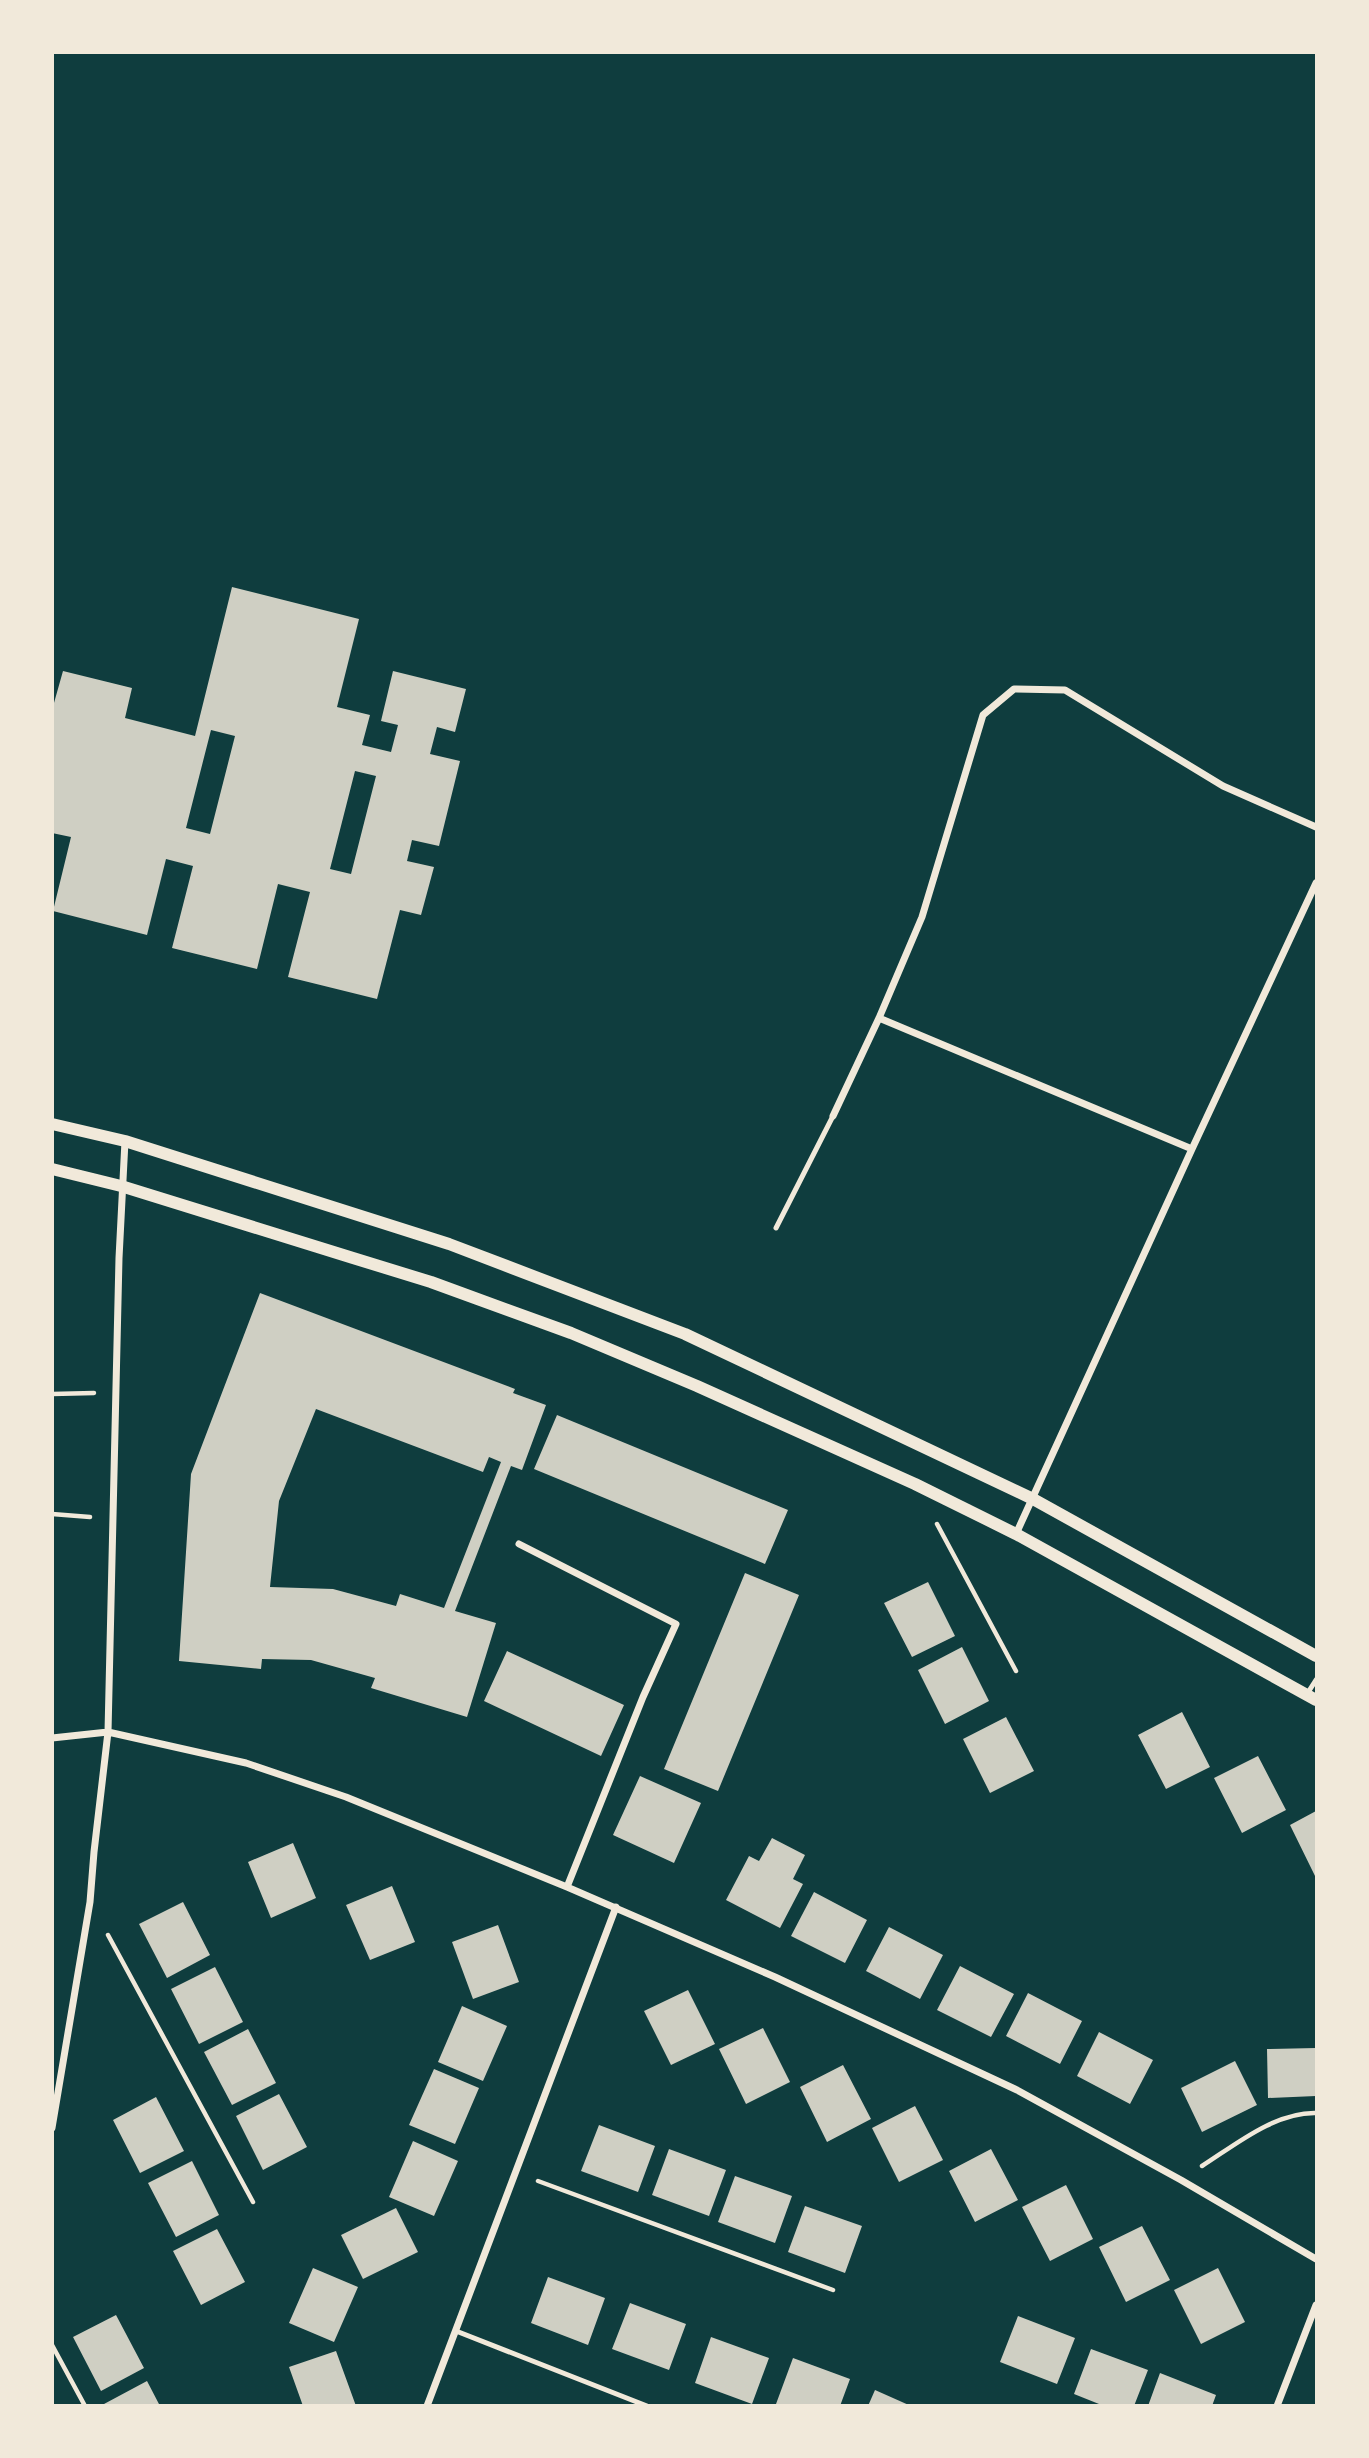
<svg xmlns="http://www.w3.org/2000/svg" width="1369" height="2458" font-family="'Sofia Sans Condensed',sans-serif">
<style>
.building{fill:#cfcfc3;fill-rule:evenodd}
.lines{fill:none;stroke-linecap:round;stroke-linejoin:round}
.path{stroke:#f1e9da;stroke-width:4.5}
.service{stroke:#f1e9da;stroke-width:5}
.minor{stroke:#f1e9da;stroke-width:7}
.tertiary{stroke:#f1e9da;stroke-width:12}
</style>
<rect width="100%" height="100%" fill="#0f3d3e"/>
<path class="building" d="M232,587L359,619L337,707L370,715L362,745L391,752L398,725L381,721L393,671L466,689L455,732L437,727L430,754L460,761L439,846L412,840L407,861L434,867L421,915L400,910L377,999L288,977L310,892L278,884L257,969L172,948L193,866L166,859L147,935L53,911L71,837L52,833V710L63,671L132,688L125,718L195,736ZM211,730L235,736L210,834L186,828ZM355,771L376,776L351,874L330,869Z
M260,1293L515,1389L513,1393L546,1405L522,1470L511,1466L455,1611L496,1623L467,1717L371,1688L375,1678L311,1660L262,1659L261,1669L179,1661L191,1474ZM316,1409L483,1472L489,1457L501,1462L444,1608L400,1594L396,1606L333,1589L270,1587L279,1501Z
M557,1415L788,1510L765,1564L534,1469Z
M745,1573L799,1595L718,1791L664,1769Z
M928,1582L955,1636L912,1657L884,1603Z
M962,1647L989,1701L945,1724L918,1670Z
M507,1651L624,1705L601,1756L484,1701Z
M1182,1712L1210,1767L1166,1789L1138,1735Z
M1006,1717L1034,1771L990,1793L963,1739Z
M1258,1756L1286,1810L1242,1833L1214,1778Z
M640,1776L701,1803L674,1863L613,1835Z
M1316,1811V1878L1290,1825Z
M772,1838L805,1855L793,1879L803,1884L780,1928L726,1900L749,1856L759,1861Z
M293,1843L316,1898L271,1918L248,1862Z
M392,1886L415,1942L370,1960L346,1905Z
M814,1892L867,1920L845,1963L791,1936Z
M183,1902L210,1955L167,1978L139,1924Z
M498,1925L519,1982L473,1999L452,1942Z
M889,1927L943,1955L920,1999L866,1971Z
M960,1966L1014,1994L991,2037L937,2010Z
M215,1967L243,2022L199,2044L171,1989Z
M688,1990L715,2044L671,2065L644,2011Z
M1028,1993L1082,2021L1060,2064L1006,2036Z
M462,2006L507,2026L483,2081L438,2062Z
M763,2028L790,2082L746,2104L719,2049Z
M248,2029L276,2083L232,2105L204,2052Z
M1099,2032L1153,2060L1130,2104L1077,2076Z
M1316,2048V2096L1268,2098L1267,2049Z
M1235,2061L1257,2105L1202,2132L1181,2088Z
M843,2065L871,2119L827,2142L800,2087Z
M434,2069L479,2088L455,2144L409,2125Z
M279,2094L307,2147L263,2170L236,2116Z
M156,2097L184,2151L140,2173L113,2120Z
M915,2106L943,2160L899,2182L872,2128Z
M599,2125L655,2146L638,2192L581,2171Z
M413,2141L458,2161L434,2216L389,2197Z
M669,2149L726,2170L709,2216L652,2195Z
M991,2149L1018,2200L975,2222L949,2171Z
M192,2161L219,2215L176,2237L148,2183Z
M735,2176L792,2196L775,2243L718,2222Z
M1066,2185L1093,2239L1050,2261L1022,2207Z
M805,2206L862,2226L845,2273L788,2252Z
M396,2208L418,2252L363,2279L341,2235Z
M1142,2226L1170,2280L1126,2302L1099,2247Z
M217,2229L245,2282L201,2305L173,2251Z
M313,2268L358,2287L334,2342L289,2323Z
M1218,2268L1245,2322L1201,2344L1174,2290Z
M548,2277L605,2298L588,2345L531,2323Z
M630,2303L686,2324L669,2370L612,2349Z
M116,2315L144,2368L101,2391L73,2337Z
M1018,2316L1075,2338L1057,2384L1000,2362Z
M711,2337L769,2358L752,2404L695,2383Z
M1091,2349L1148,2370L1134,2406H1104L1074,2394Z
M336,2351L356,2406H303L289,2367Z
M793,2358L850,2379L840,2406L776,2404Z
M1160,2373L1216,2395L1212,2406H1148Z
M147,2381L160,2406H105L104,2404Z
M875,2390L911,2406H868Z"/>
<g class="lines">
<path class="path" d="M52,1394L94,1393
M52,1514L90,1517
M937,1524L1016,1671
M108,1935L253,2202
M1202,2166C1235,2145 1275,2112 1316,2113
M538,2181L833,2290
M52,2345L85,2406"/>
<path class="service" d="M776,1228L833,1116
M1307,1694L1316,1680
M456,2331L647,2406"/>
<path class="minor" d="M879,1018L1192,1149
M833,1116L879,1018L922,917L983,715L1014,689L1065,690L1223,786L1316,827
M1016,1534L1192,1149L1316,883
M519,1544L676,1624L643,1697L567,1887
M52,1738L108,1732L246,1763L346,1797L567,1887L775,1977L1017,2090L1181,2180L1316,2259
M52,2128L90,1902L94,1852L108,1732L119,1258L125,1141
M427,2406L616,1907
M1277,2406L1316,2305"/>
<path class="tertiary" d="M52,1124L125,1141L449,1244L685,1334L1033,1499L1316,1656
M52,1169L121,1186L353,1258L431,1282L571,1333L697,1386L915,1484L1016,1534L1316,1700"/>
</g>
<rect width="1369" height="2458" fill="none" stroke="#f1e9da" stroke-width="108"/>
</svg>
